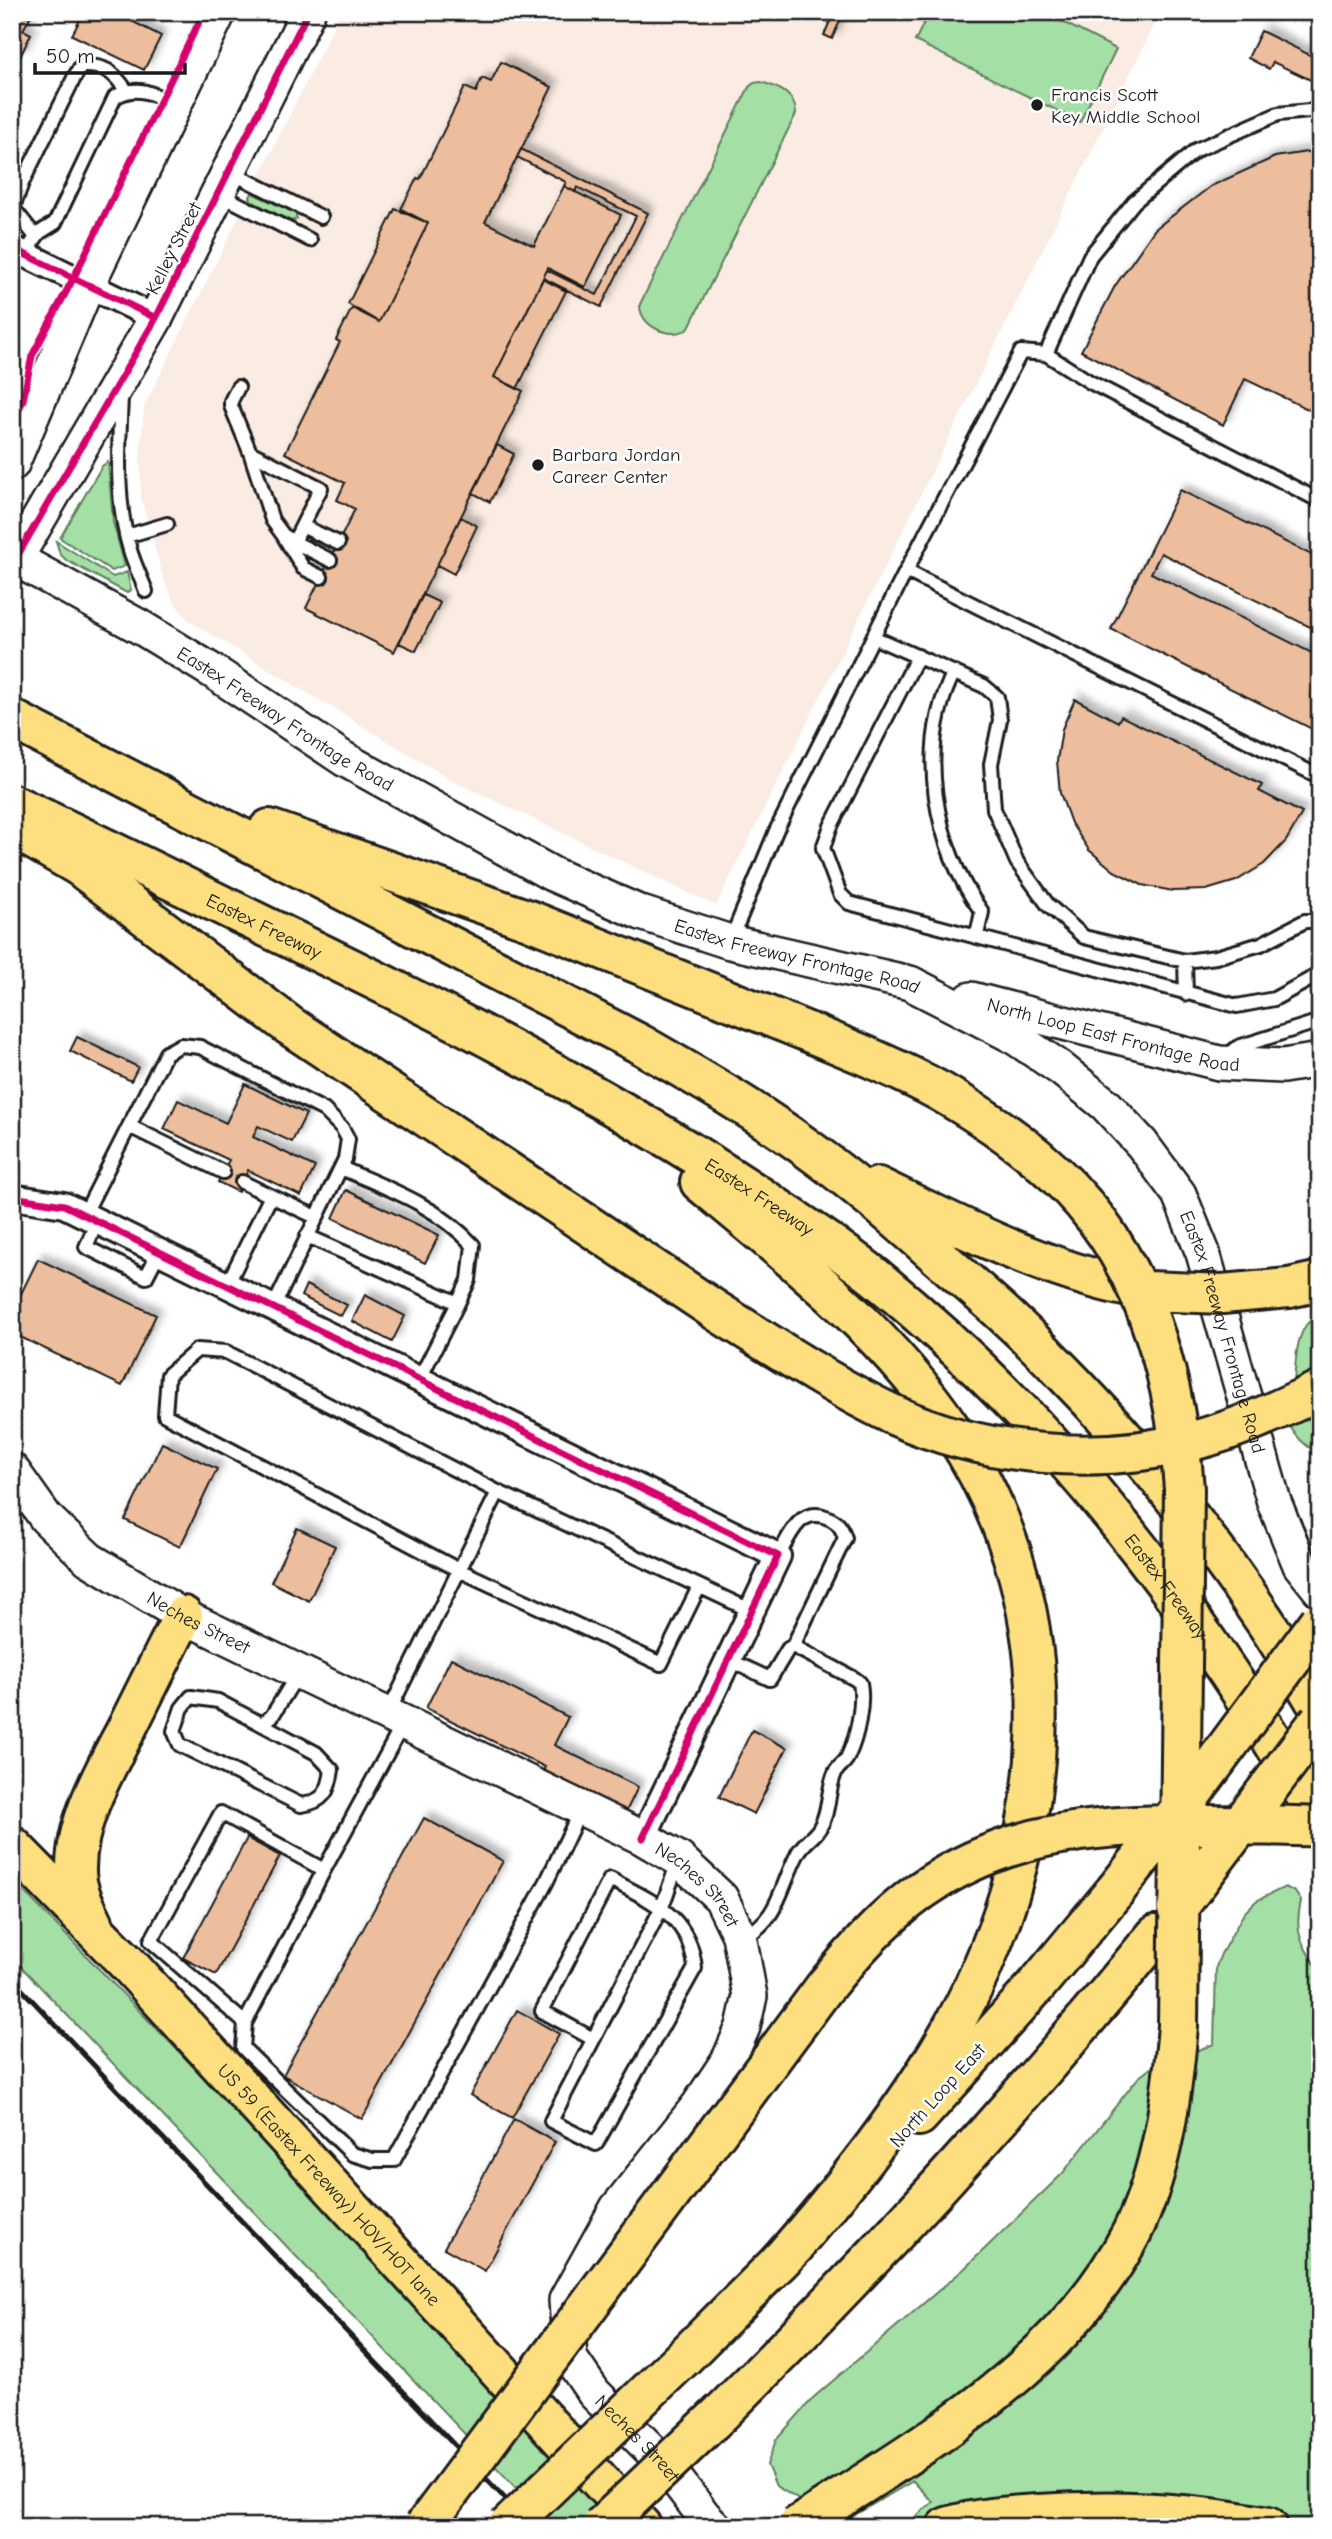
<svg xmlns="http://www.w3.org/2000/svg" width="1332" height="2539" font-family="'Comic Neue',sans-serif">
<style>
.built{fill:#faece2}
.green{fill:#a4dfa5;stroke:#607e60;stroke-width:2}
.building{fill:#edbe9d;stroke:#1c1c1c;stroke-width:2;filter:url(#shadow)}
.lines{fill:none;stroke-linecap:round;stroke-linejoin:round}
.service-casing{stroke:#1c1c1c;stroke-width:18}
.minor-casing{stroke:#1c1c1c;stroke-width:30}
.secondary-casing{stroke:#1c1c1c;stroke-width:38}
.motorway-casing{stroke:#1c1c1c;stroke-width:44}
.service{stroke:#fff;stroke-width:12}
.minor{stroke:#fff;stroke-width:24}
.secondary{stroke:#fff;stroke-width:33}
.motorway{stroke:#fedf80;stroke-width:38}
.rail{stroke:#1c1c1c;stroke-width:5}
.motorway-bridge-casing{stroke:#1c1c1c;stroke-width:44;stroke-linecap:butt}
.motorway-bridge{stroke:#fedf80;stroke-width:38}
.cycleway-casing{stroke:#fff;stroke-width:11}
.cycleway{stroke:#d6006c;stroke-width:7}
.poi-dot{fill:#1c1c1c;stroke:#fff;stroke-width:2.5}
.labels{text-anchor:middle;stroke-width:5;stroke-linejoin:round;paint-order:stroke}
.poi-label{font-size:19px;fill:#1c1c1c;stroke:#fff;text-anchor:start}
.street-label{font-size:19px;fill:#1c1c1c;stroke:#fff}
</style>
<defs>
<filter id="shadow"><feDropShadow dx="6" dy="-6" stdDeviation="3.5" flood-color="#0004"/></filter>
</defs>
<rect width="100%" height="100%" fill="#fff"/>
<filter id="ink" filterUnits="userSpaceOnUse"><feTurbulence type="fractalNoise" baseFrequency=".0143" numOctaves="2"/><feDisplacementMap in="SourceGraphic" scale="14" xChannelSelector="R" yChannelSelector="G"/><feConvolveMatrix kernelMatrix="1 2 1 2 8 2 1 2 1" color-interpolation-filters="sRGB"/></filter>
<g filter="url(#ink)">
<path class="built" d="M341,12H1161L716,906L453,781L189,621L174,602L164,581L141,498L140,458L144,407Z"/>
<path class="green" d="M929,12H1043L1116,49L1080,122L915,41Z
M761,82C778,87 796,94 796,114L688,329C671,340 639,327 640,304L749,87L754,83Z
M252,193L295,213L297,219L291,221L252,202L250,197Z
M108,462L113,522L125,566L112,571L60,538L102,466Z
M56,541L113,577L127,572L131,590L127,593L66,560L60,554Z
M1320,1316V1453C1308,1449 1292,1434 1289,1422C1286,1413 1292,1400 1293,1390C1296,1370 1294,1343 1306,1325C1309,1321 1315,1318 1320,1316Z
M12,1879L241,2116L629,2527H553L12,1957Z
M1285,1887L1295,1892L1301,1901C1293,1935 1303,1945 1320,1973V2527H915V2517L933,2502L913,2481L839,2524L776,2486L767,2465L776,2440L814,2397L965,2268L1062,2174L1138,2078L1151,2068L1214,2044L1216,1967L1221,1954L1244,1913L1256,1901Z"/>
<path class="building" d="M12,12H20L30,17L23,30L31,34L21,55L12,50Z
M84,12H114L161,36L144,70L72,35Z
M834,12H844L832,39L824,35Z
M1261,31L1320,60V79L1317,83L1273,62L1269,69L1248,58Z
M501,62L552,87L485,222L534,246L564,186L621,215L585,287L548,268L494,377L523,391L394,652L306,608L355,509L337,500L345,483L285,453L340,342L336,340L352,308L379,322L428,223L401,209L417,178L420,179L465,87L476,92L482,78L491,82Z
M521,149L648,213L601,307L543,278L547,270L597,295L636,216L577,187L575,192L564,186L566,182L517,157Z
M1320,150V415L1245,379L1223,425L1081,351L1115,286L1155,229L1211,186L1275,157Z
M395,209L428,223L379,322L348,304Z
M543,279L566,291L517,389L494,377Z
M497,445L514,454L490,502L473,493Z
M1180,490L1320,559V632L1161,553L1151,573L1320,657V733L1111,629Z
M461,517L477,526L454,574L437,565Z
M423,595L440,603L416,651L399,643Z
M1075,699L1118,722L1121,716L1262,785L1259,791L1302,813L1286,841L1264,864L1236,881L1206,890L1173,891L1142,885L1114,871L1089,850L1071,823L1060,793L1057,761L1062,729Z
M77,1037L138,1067L131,1081L70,1051Z
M245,1084L306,1114L292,1142L258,1126L253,1137L315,1167L301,1196L248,1170L238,1192L218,1182L229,1160L164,1129L178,1100L226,1123Z
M346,1190L439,1235L425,1263L333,1218Z
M38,1259L156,1315L122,1386L12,1333V1312Z
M306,1285L347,1305L341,1316L301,1296Z
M365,1295L405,1316L392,1342L352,1321Z
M162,1443L217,1469L180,1547L125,1520Z
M297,1528L335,1546L309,1601L271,1582Z
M451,1658L568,1717L554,1745L638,1787L624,1816L541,1774L545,1767L426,1708Z
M752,1730L787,1748L754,1814L719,1797Z
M424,1818L503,1861L362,2119L283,2075Z
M247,1838L280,1856L216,1975L183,1958Z
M517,2010L559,2034L512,2118L470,2095Z
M514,2119L555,2142L485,2271L444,2248Z"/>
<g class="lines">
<g class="service-casing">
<path id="service" d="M230,172L321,217
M219,194L310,240
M36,237L13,208L22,183L74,78L81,66C104,65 113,71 126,90
M32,243L39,233L55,223L115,97C136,84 154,93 173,105
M1046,354L1090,382L1320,501
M238,387L231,401V406L250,452L272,520L283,535L294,542L321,488L250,452
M121,396C119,447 115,501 130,550C134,564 141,578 146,591
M302,526L338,543
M283,535L303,568L321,577
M127,536L167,524
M294,542L330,560
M906,571L1320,777
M873,637L984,686L997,697L1000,720L991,764L994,809L1017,862L1048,905L1084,937L1185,961L1216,957L1261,944L1305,921H1313L1320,925
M918,656L831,826L823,848L840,894L849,903L1237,1006L1274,999L1320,974
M954,672C916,747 934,847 982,912L977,935
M730,942L776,831L906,571L1021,352L1046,354L1090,256L1134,202L1196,150L1278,114L1320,110
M1185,961L1186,994
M1226,1057L1238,1047L1320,1021
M129,1126L223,1172
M341,1168C389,1189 436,1205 473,1245L469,1280L458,1303
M242,1182L271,1196
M84,1215L166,1053L181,1045L200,1047L324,1110L342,1128L348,1139L345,1159L273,1308
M97,1221L86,1247L146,1277L159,1252
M307,1236L458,1303L419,1380
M227,1285L271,1196L316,1217
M498,1492L226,1352L197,1350L168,1375L165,1415L459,1570L661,1664L699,1587
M778,1556C789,1538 798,1509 823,1516C836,1520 841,1525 845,1538L793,1646
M729,1660L770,1679L788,1649L793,1646L855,1679L860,1683C864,1704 857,1737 848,1756C846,1763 838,1766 835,1773C827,1791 830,1812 819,1829C813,1838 803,1843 798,1853C779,1889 780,1919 741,1939
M191,1697L218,1701L316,1753L332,1770C329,1791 324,1802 301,1805L180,1745L174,1731L182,1708Z
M388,1713L498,1492L752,1611
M262,1724L272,1716L299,1672
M403,1724L324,1870L221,1813L151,1941L245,2023L243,2048L352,2154L373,2160H394L546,1883L581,1809
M245,2023L324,1870
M593,2039L542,2011L610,1879C651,1901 690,1915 695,1968L596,2144L551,2121L662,1907L678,1862"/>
</g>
<g class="minor-casing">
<path id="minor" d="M12,248L156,318
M12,1197L64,1205L778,1556L643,1838"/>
</g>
<g class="secondary-casing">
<g id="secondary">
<path d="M12,464L88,284L219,12"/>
<path id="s1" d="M12,557L142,628L214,672L344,759L552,874L641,913L730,942L910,983L1013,1036L1060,1068L1106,1105L1142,1144L1179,1194L1203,1253L1274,1502L1300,1565L1320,1590"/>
<path d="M12,565L156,318L308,12"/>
<path id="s2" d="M971,999L1219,1063L1283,1066L1320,1060"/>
<path id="s3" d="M12,1470L46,1518L89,1559L183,1616L643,1838L679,1859L721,1898L739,1935L750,1996L743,2027L729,2059L698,2106L617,2208L566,2300L570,2358L594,2393L662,2461L704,2516L715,2527"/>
</g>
</g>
<g class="motorway-casing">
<g id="motorway">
<path d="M12,719L640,1044C701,1079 762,1114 819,1157C861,1188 901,1223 940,1258C979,1292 1018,1325 1053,1362C1155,1465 1247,1584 1320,1709"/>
<path id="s4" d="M12,804C92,841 171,880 250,919C334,960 418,1000 500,1044C591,1092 679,1143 764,1199C802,1224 840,1249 875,1277C1063,1430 1199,1612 1320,1820"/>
<path d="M269,829L529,920L781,1021"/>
<path d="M29,837L79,866L290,1026L718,1312"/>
<path d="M700,1182C790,1257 885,1331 951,1429C1077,1616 1055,1853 944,2042C898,2121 839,2194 779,2262"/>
<path d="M878,1187C965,1229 1053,1275 1149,1291"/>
<path d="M1289,1288L1320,1281"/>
<path id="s5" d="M12,1846L130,1966L642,2527"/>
<path d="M93,1922C85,1906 76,1889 76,1871C75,1820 105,1770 128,1726C146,1689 165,1652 183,1616"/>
<path d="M919,2116L1036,1986L1115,1891"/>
<path d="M683,2358L795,2246"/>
<path d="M721,2413C874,2261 1020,2102 1156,1935"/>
<path d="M947,2527C976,2518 1007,2516 1038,2514C1116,2508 1191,2512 1268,2527"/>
</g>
</g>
<use href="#service" class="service"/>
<use href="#minor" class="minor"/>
<use href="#secondary" class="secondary"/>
<use href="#motorway" class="motorway"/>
<path class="rail" d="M12,1979L532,2527"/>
<g class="motorway-bridge-casing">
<path id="motorway-bridge" d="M781,1021C834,1043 890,1064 941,1092C993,1122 1044,1157 1083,1203C1150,1281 1177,1389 1184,1489L1178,2026C1172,2095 1163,2169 1132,2232C1062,2369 920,2446 796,2527
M1149,1291L1222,1294L1289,1288
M718,1312C776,1348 834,1387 896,1416C986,1456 1097,1466 1192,1441C1237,1430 1278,1410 1320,1390
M1115,1891L1192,1794L1320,1621
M1177,1909L1320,1720
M424,2527L824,1988C853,1952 884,1917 922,1890C1010,1829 1104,1824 1208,1825C1245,1825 1282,1825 1320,1827
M507,2527L683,2358
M601,2527L721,2413"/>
</g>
<use href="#motorway-bridge" class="motorway-bridge"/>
<g class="cycleway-casing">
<path id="cycleway" d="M12,248L156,318
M12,426L23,400L32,356L74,277L204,12
M12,565L156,318L308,12
M12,1197L64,1205L778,1556L643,1838"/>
</g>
<use href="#cycleway" class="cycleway"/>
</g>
</g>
<g class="poi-dot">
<circle cx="1037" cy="105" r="7"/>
<circle cx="538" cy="465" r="7"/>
</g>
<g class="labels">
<g class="poi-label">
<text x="1051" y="101">Francis Scott<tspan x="1051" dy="22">Key Middle School</tspan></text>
<text x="552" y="461">Barbara Jordan<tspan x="552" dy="22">Career Center</tspan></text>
</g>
<g class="street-label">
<text transform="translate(173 248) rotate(-63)" y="7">Kelley Street</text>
<text dy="7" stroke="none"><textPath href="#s1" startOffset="318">Eastex Freeway Frontage Road</textPath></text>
<text dy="7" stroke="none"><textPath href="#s4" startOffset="280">Eastex Freeway</textPath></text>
<text dy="7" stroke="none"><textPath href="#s1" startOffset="886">Eastex Freeway Frontage Road</textPath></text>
<text dy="7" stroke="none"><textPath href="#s2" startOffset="147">North Loop East Frontage Road</textPath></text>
<text dy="7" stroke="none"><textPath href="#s4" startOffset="845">Eastex Freeway</textPath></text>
<text dy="7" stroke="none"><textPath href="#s1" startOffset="1494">Eastex Freeway Frontage Road</textPath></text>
<text dy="7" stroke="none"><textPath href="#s4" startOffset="1412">Eastex Freeway</textPath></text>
<text dy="7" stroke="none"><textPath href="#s3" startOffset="245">Neches Street</textPath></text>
<text dy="7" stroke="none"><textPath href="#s3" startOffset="812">Neches Street</textPath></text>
<text transform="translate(937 2095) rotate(-48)" y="7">North Loop East</text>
<text dy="7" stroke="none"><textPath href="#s5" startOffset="464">US 59 (Eastex Freeway) HOV/HOT lane</textPath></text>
<text dy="7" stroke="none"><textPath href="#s3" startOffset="1463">Neches Street</textPath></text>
</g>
</g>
<rect width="1332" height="2539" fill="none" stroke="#fff" stroke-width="42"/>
<rect x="21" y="21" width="1290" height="2497" fill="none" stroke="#1c1c1c" stroke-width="2.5" filter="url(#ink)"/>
<path d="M35 63v10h150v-10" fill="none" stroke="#1c1c1c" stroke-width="3.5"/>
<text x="46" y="63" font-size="21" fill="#1c1c1c" stroke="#ffffff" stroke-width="5" paint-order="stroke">50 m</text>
</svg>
